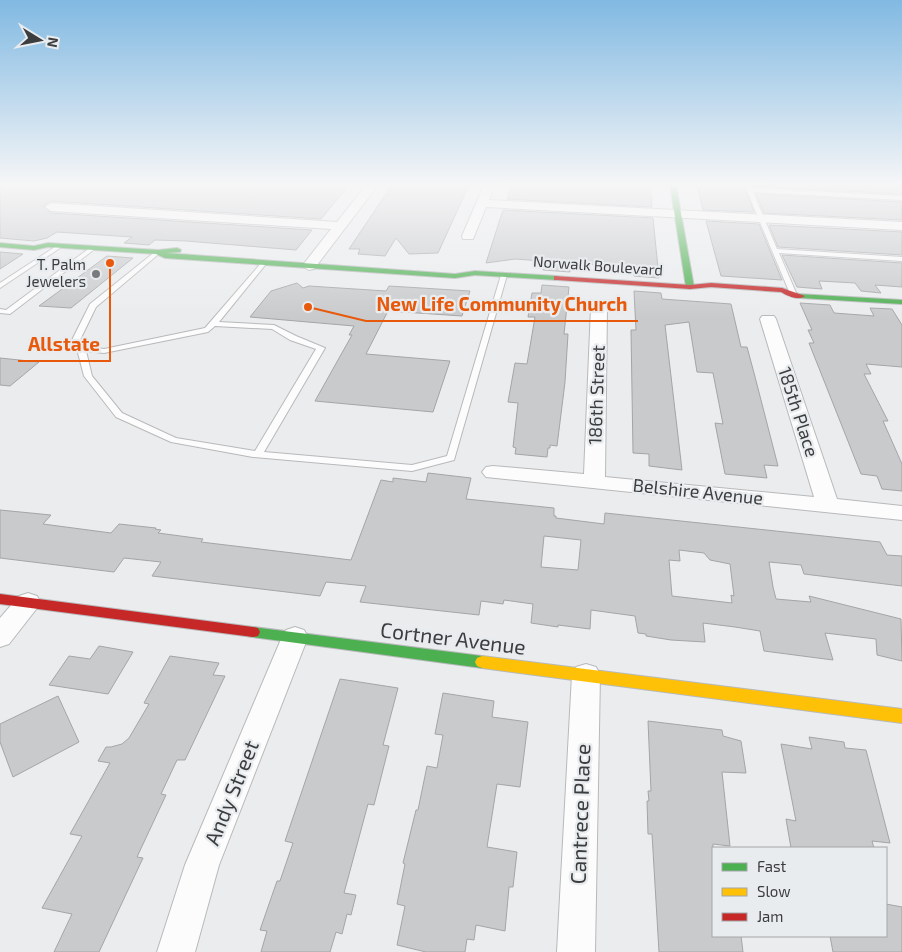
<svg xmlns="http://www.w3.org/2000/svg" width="902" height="952" font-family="'Exo 2',sans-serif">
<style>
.building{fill:#c8cacb;stroke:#a4a5a6;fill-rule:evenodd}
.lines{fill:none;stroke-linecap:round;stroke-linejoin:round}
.lane-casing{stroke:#b8b9bb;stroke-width:2}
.street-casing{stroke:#b8b9bb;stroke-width:2}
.fast-casing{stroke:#b8b9bb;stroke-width:2}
.slow-casing{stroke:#b8b9bb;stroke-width:2}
.jam-casing{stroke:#b8b9bb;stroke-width:2}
.lane{fill:#fcfcfc;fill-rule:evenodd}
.street{fill:#fcfcfc;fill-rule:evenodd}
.fast{fill:#4caf50;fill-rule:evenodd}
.slow{fill:#ffc107;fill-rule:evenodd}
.jam{fill:#c62828;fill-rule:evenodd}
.poi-dot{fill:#797a7c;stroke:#e9ecef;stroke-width:2}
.labels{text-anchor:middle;stroke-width:4.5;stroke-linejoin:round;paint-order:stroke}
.far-poi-label{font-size:15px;fill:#3c3d3e;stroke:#e9ecef;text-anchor:end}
.far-street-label{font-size:15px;fill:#3c3d3e;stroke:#e9ecef}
.street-label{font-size:18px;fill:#3c3d3e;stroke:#e9ecef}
.near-street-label{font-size:21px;fill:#3c3d3e;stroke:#e9ecef}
.leader{fill:none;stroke:#e8590c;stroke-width:2}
.callout-dot{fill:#e8590c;stroke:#e9ecef;stroke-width:2}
.callout-label{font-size:19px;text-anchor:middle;font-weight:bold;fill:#e8590c;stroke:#e9ecef;stroke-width:4.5;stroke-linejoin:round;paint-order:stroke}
</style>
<rect width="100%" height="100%" fill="#eaecee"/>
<path class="building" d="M0,185H349L321,219L51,201L43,206L51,213L312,230L296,250L186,241L155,240L149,245L124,243L132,237L57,232L47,238L34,241L0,238Z
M392,185H469L438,253L409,254L396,238L385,256L358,254L360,249H349Z
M512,185L615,187V185H650L652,207L507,199Z
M697,185H744L754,212L703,210Z
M752,185H902V194L753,186Z
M756,194L902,202V220L764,213Z
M503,210L653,218L659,278L634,276V271L619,270V266L571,263L570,272L543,270L544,262L542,261L515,259L486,263Z
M706,221L759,224L782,280L721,276Z
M769,225L902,232V255L778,247Z
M0,252L23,254L0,269Z
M782,255L902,263V287L875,285L881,293L861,291L855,283L819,281L822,289L797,287Z
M107,256L133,258L71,308L39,306Z
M297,283L303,288L309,286L386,291L389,286L470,291L462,316L388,311L366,354L450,361L433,412L315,401L352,335H349L354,326L250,317L271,291Z
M542,285L569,287L564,334H568L565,382L557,446L550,445V448H548L547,457L515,454L516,448L513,447L518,403L508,402L515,363L527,364L535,317H528L532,293H541Z
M634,291L661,293L662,299L731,304L741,347H747L754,373L778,466L764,465L767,478L725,474L715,423L723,424L713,373L697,372L689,322L665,325L682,470L649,466V454L633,453L631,330H636Z
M800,303L830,305L834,313L874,316L870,308L892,309L902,325V367L866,364L871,374H864L888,421H883L902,464V491L882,489L877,476L861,474L809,343H814L808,330H812Z
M0,358L39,362L10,386L0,385Z
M428,473L471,478L466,499L554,508V516H556V518L604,524L605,513L880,542L887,555L902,556V586L804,574L801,565L769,562L773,587L776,599L811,602L809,596L901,619L902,661L877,655L876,639L825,633L833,660L764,651L760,631L735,627L703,623L705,642L671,640L646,636V634L638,633L635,616L591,610L590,629L558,625V627L531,623L533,604L504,600L503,604L481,601L479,615L360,602L366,586L326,582L320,596L152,576L161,562L124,558L114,572L0,558V510L51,515L43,524L111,533L119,524L156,528L155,529L161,530L158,533L203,539L201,542L351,560L381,480L393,482V478L426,482ZM544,536L581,540L578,570L541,567ZM679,550L704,553L710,560L730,564L734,596L731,595L732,603L672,596L669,560L680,561Z
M99,646L133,652L108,694L49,685L69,656L90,659Z
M170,656L219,663L213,675L225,676L185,760H177L161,794L166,795L137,857L143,858L99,952H54L72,914L42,908L82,836L70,834L110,763L98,761L106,747H111L122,744L129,738L149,704L144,703Z
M340,679L398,688L383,745L389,746L374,805L368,804L344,893L356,895L351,915L347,914L342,934L336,932L330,952H261L267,931L260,930L277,881H280L293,843L285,841Z
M443,693L494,701L492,717L528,722L520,787L497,784L487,847L517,852L513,887H509L505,931L476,925L474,940L467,939L465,952H426L397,945L405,906L397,904L405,864L403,863L416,810H418L427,766L437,768L443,735L435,734Z
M58,696L79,742L13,777L0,742V724Z
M648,721L722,730L723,736L741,741L746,773L722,772L730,846L713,844V936H741L743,952H659L652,834H648L647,801H649L648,791H651Z
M809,737L844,742L845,748L866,750L890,843L872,841L874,848H791L786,819L796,821L781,744L812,749Z
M886,904L902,907V952H833L830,936H886Z"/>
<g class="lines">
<g class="lane-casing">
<path id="lane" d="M747,185H750L752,188L902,196V200L753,192L777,249L902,257V261L779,253L797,295L791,296L745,186Z
M58,245L63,246L0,288V283Z
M91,247L96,248L10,314L0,313V309L6,310Z
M156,251L161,252L96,307L79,342L83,346L104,349L205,328L262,262H266V264L219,322L274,325L296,336L325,348L264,452L412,465L447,456L501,275L506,274L507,275L454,460L412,471L253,457L171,442L116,417L84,376L77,349L71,342L90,304ZM215,326L272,329L290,340L316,349L255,451L176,438L122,413L92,376L86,351L104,353L208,332Z"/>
</g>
<g class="street-casing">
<path id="street" d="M366,185H378L314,269L309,270L302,266L331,229L51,211L45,207L51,203L337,222Z
M484,185H495L489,200L902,222V230L486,207L473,239H463L462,236Z
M599,302L604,304L607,307L605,477L814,497L760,319L762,316H774L776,319L837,499L902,506V520L486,477L482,472L486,467L493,466L584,474L591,307L594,304Z
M28,593L37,596L41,603L9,644L0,647V618L19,596Z
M295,627L304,630L308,637L219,865L195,952H157L185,865L282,637L286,630Z
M586,664L596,667L600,675L595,952H557L572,675L576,667Z"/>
</g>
<g class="fast-casing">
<path id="fast" d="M670,185H676L694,287L690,289L686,287Z
M0,243L34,246L48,243L158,250L177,248L181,250L180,252L166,253L455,274L475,271L557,276L561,278L557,280L475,275L455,278L165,258L156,254L48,247L34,250L0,247Z
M798,294L902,300V304L801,298H798Z
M253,627L482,656L487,658L489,662L487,666L482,668L253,637L248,636L246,632L248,628Z"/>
</g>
<g class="slow-casing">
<path id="slow" d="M482,656L902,709V723L482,668L477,666L475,662L477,658Z"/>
</g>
<g class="jam-casing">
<path id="jam" d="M554,276L690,285L711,283L782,288L805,296C798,301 788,296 781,292L711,287L690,289L557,280H554Z
M0,594L253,627L258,628L260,632L258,636L253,637L0,604Z"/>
</g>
<use href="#lane" class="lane"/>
<use href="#street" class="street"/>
<use href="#fast" class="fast"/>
<use href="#slow" class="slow"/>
<use href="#jam" class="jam"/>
</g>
<linearGradient id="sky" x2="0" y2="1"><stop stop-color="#81b9e2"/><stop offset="0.58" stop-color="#f6f6f7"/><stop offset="1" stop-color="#f6f6f7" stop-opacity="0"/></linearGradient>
<rect width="902" height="318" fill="url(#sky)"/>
<circle class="poi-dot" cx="96" cy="274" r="5"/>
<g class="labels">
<g class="far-poi-label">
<text x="86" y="270">T. Palm<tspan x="86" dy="17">Jewelers</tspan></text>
</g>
<g class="far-street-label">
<text transform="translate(598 266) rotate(4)" y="5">Norwalk Boulevard</text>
</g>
<g class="street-label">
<text transform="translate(597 395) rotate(-88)" y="6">186th Street</text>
<text transform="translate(798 412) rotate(72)" y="6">185th Place</text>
<text transform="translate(698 492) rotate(6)" y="6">Belshire Avenue</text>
</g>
<g class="near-street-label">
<text transform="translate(453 639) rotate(7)" y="7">Cortner Avenue</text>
<text transform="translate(232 793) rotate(-68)" y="7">Andy Street</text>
<text transform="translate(581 814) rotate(-88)" y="7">Cantrece Place</text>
</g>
</g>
<path class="leader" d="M308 307L366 321H638M110 263L110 361H18"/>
<g class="callout-dot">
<circle cx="308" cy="307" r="5"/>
<circle cx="110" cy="263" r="5"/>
</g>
<g class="callout-label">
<text x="502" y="311">New Life Community Church</text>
<text x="64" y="351">Allstate</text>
</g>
<rect x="712" y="847" width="175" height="90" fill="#e9ecef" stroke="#a4a6a8"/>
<rect x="722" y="863" width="25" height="8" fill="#4caf50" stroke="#a4a6a8"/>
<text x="757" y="872" font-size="15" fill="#3c3d3e">Fast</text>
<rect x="722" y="888" width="25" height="8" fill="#ffc107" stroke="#a4a6a8"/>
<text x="757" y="897" font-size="15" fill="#3c3d3e">Slow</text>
<rect x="722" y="913" width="25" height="8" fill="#c62828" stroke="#a4a6a8"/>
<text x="757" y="922" font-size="15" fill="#3c3d3e">Jam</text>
<g transform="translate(40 40) rotate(100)" stroke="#e9ecef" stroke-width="4" paint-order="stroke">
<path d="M0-4L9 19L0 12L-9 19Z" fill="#3c3d3e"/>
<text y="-8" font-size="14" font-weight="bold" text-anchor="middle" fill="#3c3d3e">N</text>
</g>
</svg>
